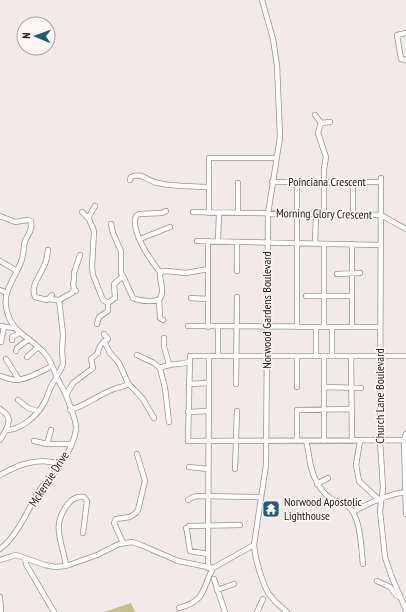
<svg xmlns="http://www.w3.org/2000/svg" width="406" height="612" font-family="'PT Sans Narrow',sans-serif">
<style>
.green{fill:#c3bf93}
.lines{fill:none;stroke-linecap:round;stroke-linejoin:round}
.minor-casing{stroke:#9a9392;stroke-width:6}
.minor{stroke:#fff;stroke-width:4.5}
.labels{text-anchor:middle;stroke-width:3;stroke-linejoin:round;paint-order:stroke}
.street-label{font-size:12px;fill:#232120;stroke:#fff7f5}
.poi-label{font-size:12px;fill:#232120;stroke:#fff7f5;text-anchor:start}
</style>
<rect width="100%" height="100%" fill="#f1eae8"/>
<path class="green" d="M131,603L135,612H104Z"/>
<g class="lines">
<g class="minor-casing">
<path id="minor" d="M262,0L273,39L277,65L280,137L268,214L266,465L254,545C255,558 262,583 269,594C274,601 281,607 287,612
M406,33L397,35L401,59L406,60
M315,115L321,123L318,133L326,157L324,169V215
M321,123L330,122
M381,178L380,440L383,488L380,511L385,557L391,575L406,610
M130,180L131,177C142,172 147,181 158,183C174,187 192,186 209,187
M272,182H381
M353,182V215
M82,212L89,219L94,231L92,267L93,275L103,300L108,303V311L99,317L97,324
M193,212L381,215L406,229
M209,213V158H277
M238,213V183
M0,216L15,222L28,220L31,221C33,229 28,235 25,241C23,248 24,255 21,262C16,276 3,291 6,307C11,335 31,336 46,355C53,364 56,377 62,387C66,394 76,420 76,427C76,440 64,461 56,471C50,479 42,485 37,494C27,512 17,536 0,549
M88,218L95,206
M111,224L113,233L121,251V273L123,276
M140,239L170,227
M197,241L380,245
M218,242L219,213
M237,242V271
M315,243L316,215
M324,244V327
M352,244V327
M48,250C47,255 47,261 44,266C40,276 30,286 35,297L47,300L52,295
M0,261L17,271
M160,272C151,261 130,231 136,216L139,214L162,213L166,211
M337,274L360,273
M0,290L7,293
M76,291L74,289L73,283L74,281V273L80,255
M306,296H352
M191,298L208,299
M48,299L59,300L72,293L74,289
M159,300L160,318L163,320
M108,303L115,298L114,284L123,276L133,298C142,302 149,302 159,300C166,291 159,282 160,272L167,271L186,273L208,269
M0,326L15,328
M188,326L380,327
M208,327V241
M218,327V356
M297,327V182
M332,327V356
M164,338V347L169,364
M12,340V337L19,333
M104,341L110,353L119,363L128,383L143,399L154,418
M1,342L4,327
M16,351L17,348L29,339
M137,355L154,363L160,368
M316,356V327
M324,356V441
M351,356L352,441
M27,357L38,347
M6,359L19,380
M0,376C5,377 10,380 16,380C27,380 42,371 52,366
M56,376L60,371L63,364L62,350L63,334L59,300
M189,384L208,383
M236,384L237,297
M297,387V356
M324,387L361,388
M66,395L73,383L93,368L91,359L98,353C98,347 103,341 108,339L104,334
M18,400L28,408L37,411
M0,409C1,410 3,411 5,413C14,420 4,433 0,440
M70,410C87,405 98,395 114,389C119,387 124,387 129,384
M188,412L208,411
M169,422L165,388L160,368C171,363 179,365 189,362
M6,430C21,430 37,416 44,403C49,395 49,385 57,378
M406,434L404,440L406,514
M404,440L188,441L190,356H406
M34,441L47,444H71
M297,441V410L352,409
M306,441C310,455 309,470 317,482C321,490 327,498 336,501C339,502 342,502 345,504C361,512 361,548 363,564
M360,441L356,465L359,481L379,500
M47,444L51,430
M189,467L208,469
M235,469L237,411
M0,475C19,464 39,457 61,464
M317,484L328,478
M188,500L193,497L199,496L261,497
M353,512C369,503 387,494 406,492
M189,526L240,525
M186,528L187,531L190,551L208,554
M123,543L114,523L116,519L130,517L136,513L138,510L145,481L137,454
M25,558L26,564L54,612
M0,560L16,555L45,565L55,567L66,566L97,555L119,544L132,542L141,545L178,561L213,568L254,545
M66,566C63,542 50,527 68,504C72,499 78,496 84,497L87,501L83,533
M208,568L209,356
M214,579L225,612
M377,581L390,587L397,596L400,597
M217,590L234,584
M0,597L1,612
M179,608C207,600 201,590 213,568
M257,612L263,599"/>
</g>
<use href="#minor" class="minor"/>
</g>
<defs>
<g id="temple-square" transform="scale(0.9)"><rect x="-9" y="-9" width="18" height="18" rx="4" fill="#206075" stroke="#fff7f5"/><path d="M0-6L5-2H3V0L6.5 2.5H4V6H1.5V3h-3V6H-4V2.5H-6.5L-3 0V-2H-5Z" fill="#fff"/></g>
</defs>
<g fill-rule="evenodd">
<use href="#temple-square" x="271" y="509"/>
</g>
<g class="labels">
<g class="street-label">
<text x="327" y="186">Poinciana Crescent</text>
<text transform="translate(324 214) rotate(1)" y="4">Morning Glory Crescent</text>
<text transform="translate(267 310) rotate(-90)" y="4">Norwood Gardens Boulevard</text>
<text transform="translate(380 396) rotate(-90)" y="4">Church Lane Boulevard</text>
<text transform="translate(49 479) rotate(-57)" y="4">Mckenzie Drive</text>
</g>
<g class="poi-label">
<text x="284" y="506">Norwood Apostolic<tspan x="284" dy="14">Lighthouse</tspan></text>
</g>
</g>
<g transform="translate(36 36) rotate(272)"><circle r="19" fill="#fff7f5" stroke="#a7a1a0"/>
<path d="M0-3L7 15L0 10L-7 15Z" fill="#206075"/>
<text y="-6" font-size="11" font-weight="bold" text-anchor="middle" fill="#232120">N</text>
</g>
</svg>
